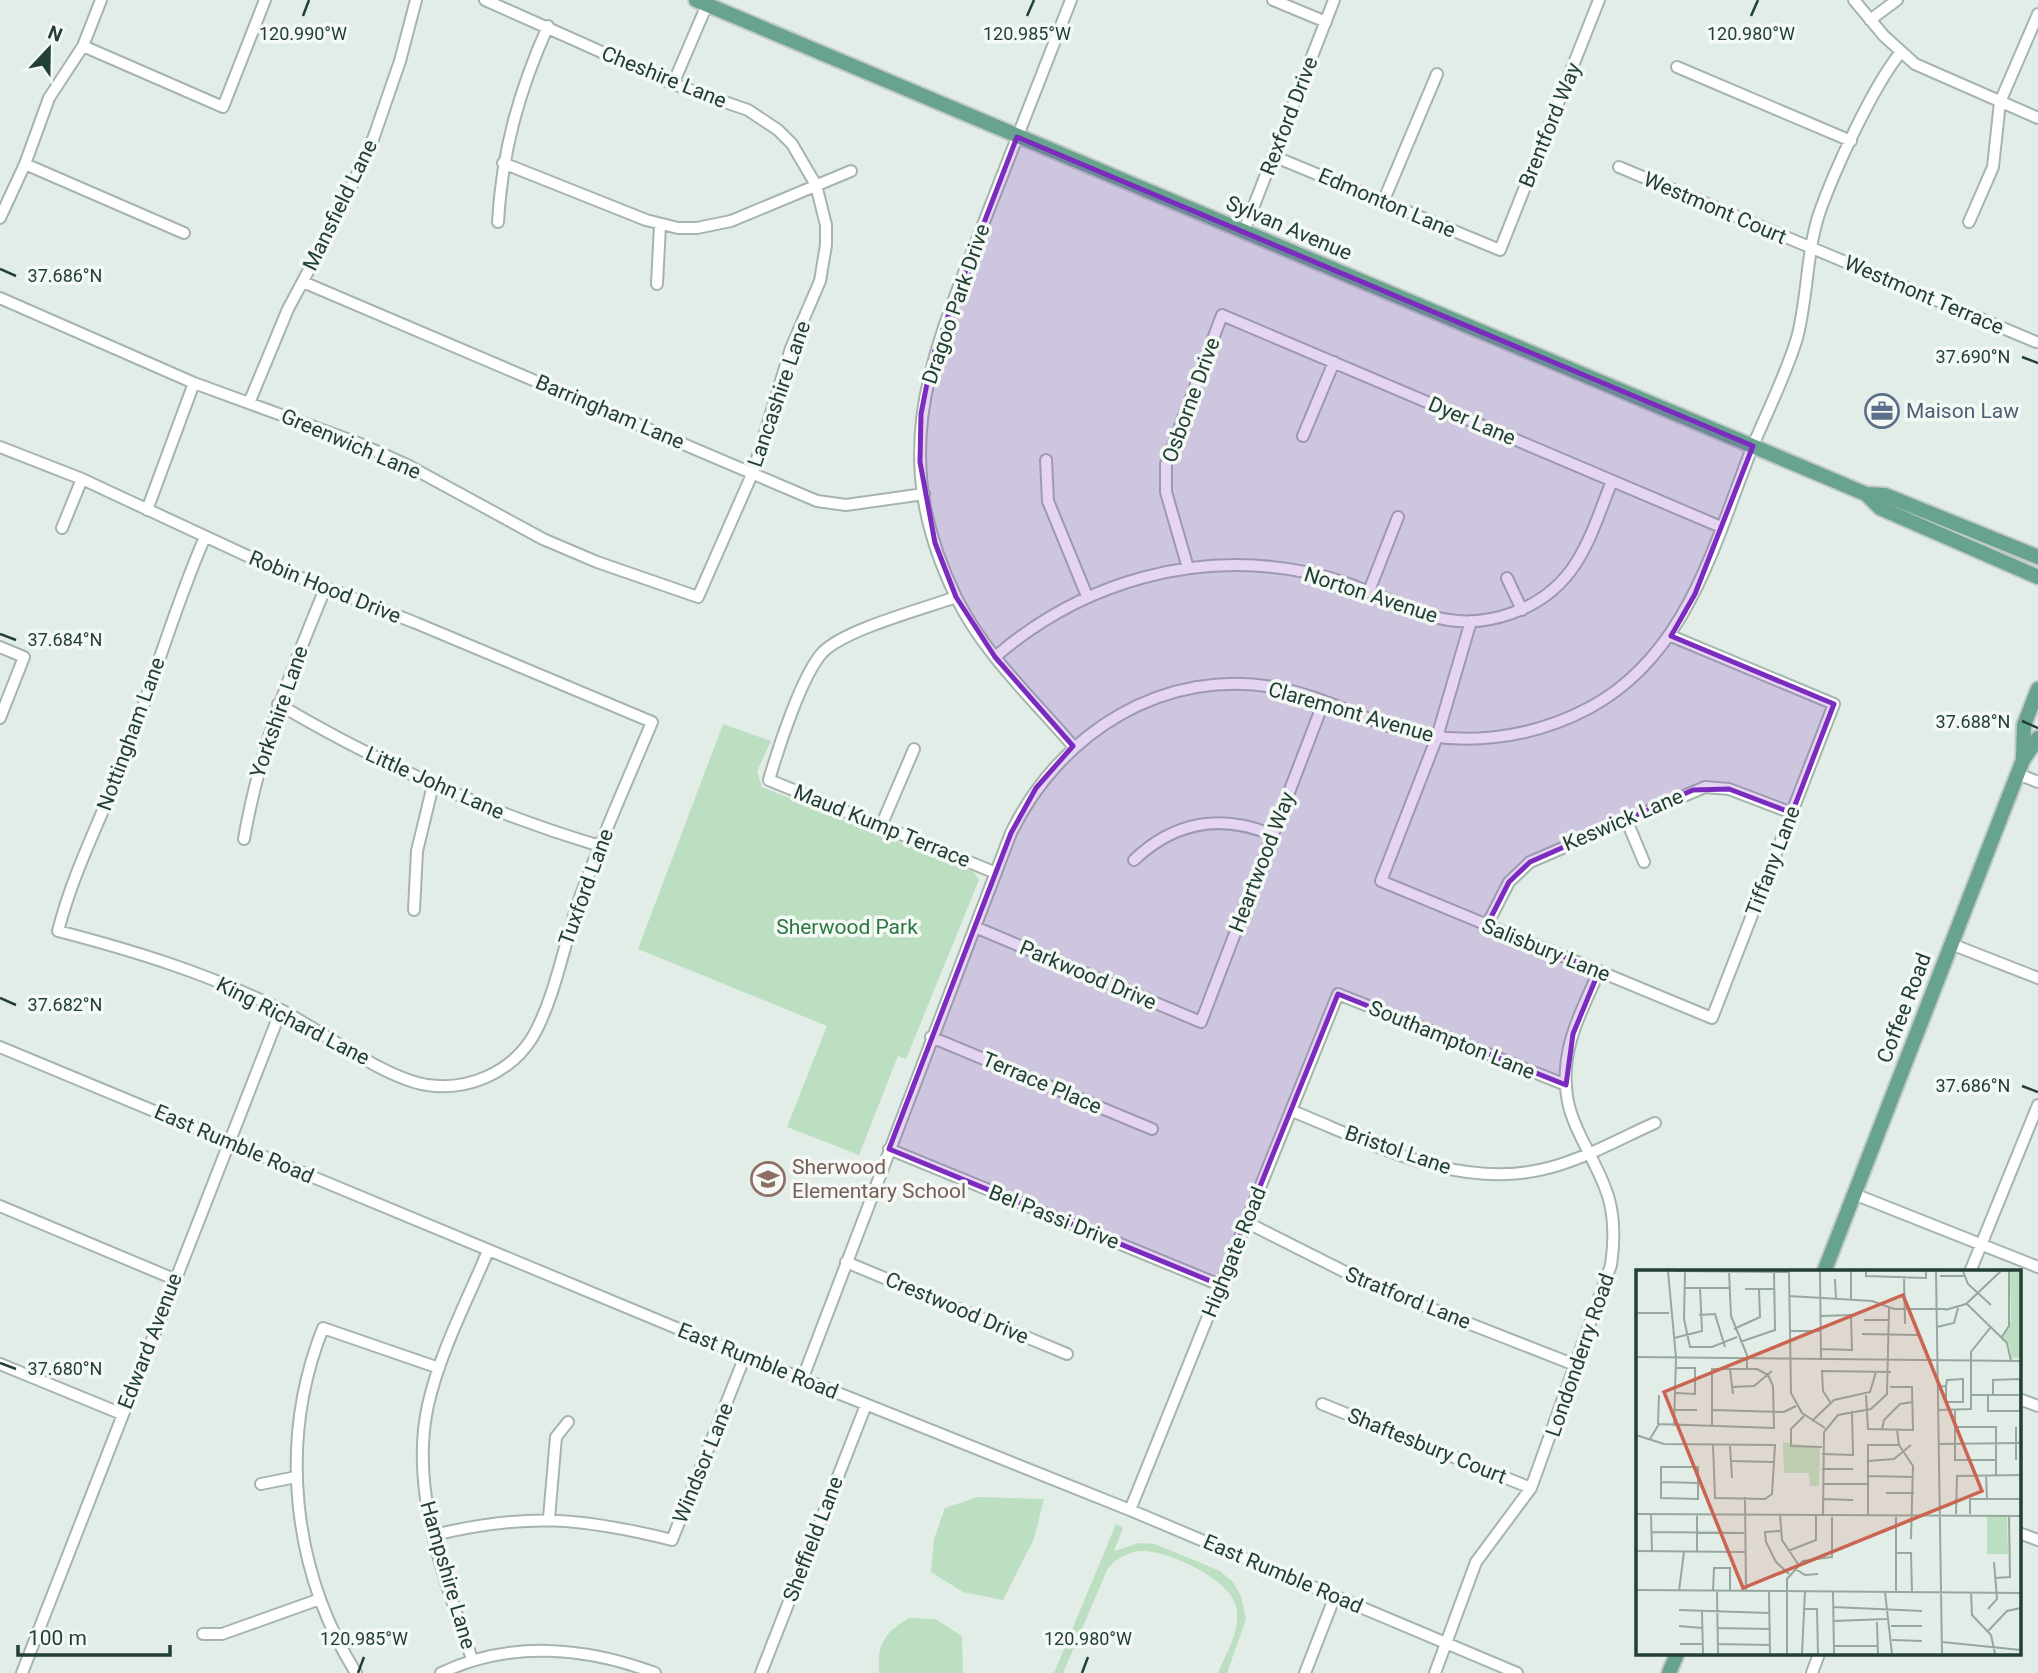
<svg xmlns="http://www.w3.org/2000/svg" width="2038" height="1673" font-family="Roboto,sans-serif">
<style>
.green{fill:#bcdfc1}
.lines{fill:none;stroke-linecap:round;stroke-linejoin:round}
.minor-casing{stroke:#a5b5ae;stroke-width:14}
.major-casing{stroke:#c1c9c6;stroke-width:18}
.minor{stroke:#fff;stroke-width:10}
.major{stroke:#67a38d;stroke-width:14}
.marked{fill:#7b2cbf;fill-opacity:0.2;stroke:#7b2cbf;stroke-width:5;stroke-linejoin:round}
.ticks{fill:none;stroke:#223f34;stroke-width:2.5}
.labels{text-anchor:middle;stroke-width:7;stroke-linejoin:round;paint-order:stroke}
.street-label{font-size:21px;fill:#223f34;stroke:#f4f9f6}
.service-label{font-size:21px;fill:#4e5e75;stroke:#f4f9f6;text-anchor:start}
.park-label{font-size:21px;fill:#2b7740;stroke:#f4f9f6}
.education-label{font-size:21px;fill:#785e54;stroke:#f4f9f6;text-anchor:start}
.inset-road{fill:none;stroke:#96a79f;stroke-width:2}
.view{fill:#ca6552;fill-opacity:0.15;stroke:#ca6552;stroke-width:3.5}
.inset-edge{fill:none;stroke:#223f34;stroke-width:3.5}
.ticks-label{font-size:18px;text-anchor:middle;fill:#223f34;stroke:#f4f9f6;stroke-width:7;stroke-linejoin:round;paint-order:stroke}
</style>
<rect width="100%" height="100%" fill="#e3ede7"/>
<path class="green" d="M723,724L771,741L757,771L762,787L974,872L979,880L906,1059L898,1056L859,1155L787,1127L827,1026L638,949Z
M978,1497L1044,1499L1034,1539L1003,1600L963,1592L931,1572L934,1539L945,1508Z
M1116,1524L1123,1528L1114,1551L1139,1543L1155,1544L1220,1571L1233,1582L1241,1596L1246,1619L1227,1673H1218C1226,1653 1242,1629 1236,1606C1230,1579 1167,1550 1141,1551C1128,1552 1117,1558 1108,1568L1063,1673H1054Z
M909,1618L935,1619L962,1636L963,1673H879C877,1644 884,1633 909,1618Z"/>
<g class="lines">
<g class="minor-casing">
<path id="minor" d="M1071,0C1043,72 1015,144 986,217C932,355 885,451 956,597C984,654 1032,698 1073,746
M1273,0L1326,22
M1854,0L1884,36L1915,64L2038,118
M1870,20L1897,0
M83,46L223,107L265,0
M1677,67L1851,141
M673,84L709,0
M1273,156L1500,250L1599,0
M503,163L646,220L678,228H697L731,221L851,171
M25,164L184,233
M1619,167L2036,342
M1383,202L1437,74
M0,218L25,164L49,98L83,46L101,0
M498,222C502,151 519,91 548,26
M1969,222L1993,167L2000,102L2038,14
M1244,231L1334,0
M303,282L817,501L846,505L924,494
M657,284L660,225
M0,298L194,383L358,443L407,465L543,539L597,562L698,597L753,472L791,348L820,281L826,245V225L816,185L792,144L778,130L748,110L673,84L485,0
M249,403L288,309L336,219L371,145L400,61L416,0
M1303,436L1334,362
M0,447L82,479L258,561L416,623L652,722C627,782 600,841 578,903C564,945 554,1001 532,1038C510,1073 468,1091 427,1085C384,1078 322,1031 281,1010C210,974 135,951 58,931C73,872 101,819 123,762C152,687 173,610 205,537
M1046,460L1048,501L1087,596
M147,510L194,383
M62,528L82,479
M1188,568L1166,492V464L1222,315L1721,527
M1507,578L1522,610
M1369,591L1398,517
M956,597C923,609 846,629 823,652C802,674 778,749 769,780L996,873
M1471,621L1437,737L1381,881L1712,1018L1834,704L1671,636
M0,647L24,657L0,718
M995,657C1083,581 1197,549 1311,573C1353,582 1391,603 1431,616C1484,632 1546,610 1576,563C1592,538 1601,508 1612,481
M278,704C380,764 486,812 600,846
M2018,774L2038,782
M1626,819L1644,862
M881,826L914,749
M244,839C259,751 291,671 325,589
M1134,860C1174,822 1221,813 1273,835
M414,910L417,851L433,785
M1487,925L1509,882L1530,862L1705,787L1729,789L1792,813
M975,927L1201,1022L1324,701
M1951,944L2038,978
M931,1037L1152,1129
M0,1047L703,1339L1130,1510L1517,1673
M1292,1111C1375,1144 1461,1193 1552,1167C1588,1157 1621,1138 1655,1123
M889,1149L1220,1285
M1854,1194L2038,1267
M0,1206L174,1279
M1246,1222L1371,1285L1575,1365
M846,1262L1067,1354
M1970,1272L2038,1105
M0,1364L122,1414
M802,1380L1011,833C1060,732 1165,666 1279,688C1319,696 1354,715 1392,727C1457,748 1529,740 1589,708C1687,656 1714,544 1752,448C1767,412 1786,375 1797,338C1808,297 1806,254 1819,214C1834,171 1873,86 1901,52
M2019,1399L2038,1406
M1322,1404L1531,1488
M261,1484L296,1477
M1130,1510L1338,994L1566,1085
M549,1518L556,1437L568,1422
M2019,1533L2038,1540
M434,1535C526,1513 580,1517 672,1540L745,1356
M203,1634H222L320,1599
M472,1659C445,1579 409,1491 428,1405C440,1352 467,1301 488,1251
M22,1673L281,1010
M356,1673C292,1570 278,1441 323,1328L439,1368
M441,1673C510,1640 586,1647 655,1673
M761,1673L866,1405
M1305,1673L1335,1596
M1435,1673L1476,1562L1531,1488L1611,1265C1615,1238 1615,1210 1604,1185C1587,1142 1562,1118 1566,1068C1568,1034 1586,1002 1599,971
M1812,1673L1819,1654"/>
</g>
<g class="major-casing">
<path id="major" d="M696,0L1866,494L1885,495L2038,557
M1866,494L1880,508L2038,577
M2023,758L2024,725L2038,689
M1824,1272L2023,760L2038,738
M1669,1673L1677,1654"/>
</g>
<use href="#minor" class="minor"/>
<use href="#major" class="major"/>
</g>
<path class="marked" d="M1017,137L1753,446L1695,594L1671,636L1834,704L1792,813L1729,789L1693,790L1530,862L1509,882L1487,925L1599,971L1573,1034L1566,1085L1338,994L1220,1285L889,1149L1011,833L1036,788L1073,746L995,657L956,597L935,543L920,462L921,414L932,358Z"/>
<path class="ticks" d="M303,16L309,0M1027,16L1034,0M1751,16L1758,0M0,269L16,276M2022,357L2038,363M0,634L16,640M2022,721L2038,728M0,998L16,1005M2022,1086L2038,1092M0,1363L16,1369M358,1673L364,1657M1082,1673L1088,1657"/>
<defs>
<g id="office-ring" transform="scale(1.75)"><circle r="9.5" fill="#f4f9f6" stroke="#5c6f8a" stroke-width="1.5"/><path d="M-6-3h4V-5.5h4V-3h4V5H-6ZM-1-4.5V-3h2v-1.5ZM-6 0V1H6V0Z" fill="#5c6f8a"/></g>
<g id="school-ring" transform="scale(1.75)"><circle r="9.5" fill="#f4f9f6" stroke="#8d6e63" stroke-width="1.5"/><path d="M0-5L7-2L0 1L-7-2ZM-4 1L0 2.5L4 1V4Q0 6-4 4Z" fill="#8d6e63"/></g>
</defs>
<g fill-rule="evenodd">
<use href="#office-ring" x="1882" y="411"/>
<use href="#school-ring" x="768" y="1179"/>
</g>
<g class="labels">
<g class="street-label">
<text transform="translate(664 77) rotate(22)" y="7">Cheshire Lane</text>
<text transform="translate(1289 116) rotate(-69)" y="7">Rexford Drive</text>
<text transform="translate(1550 125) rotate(-68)" y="7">Brentford Way</text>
<text transform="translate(1387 203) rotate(23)" y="7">Edmonton Lane</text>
<text transform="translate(340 205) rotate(-64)" y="7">Mansfield Lane</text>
<text transform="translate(1715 208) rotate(23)" y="7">Westmont Court</text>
<text transform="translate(1289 228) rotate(23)" y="7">Sylvan Avenue</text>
<text transform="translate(1924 295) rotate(23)" y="7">Westmont Terrace</text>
<text transform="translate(956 304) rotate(-71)" y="7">Dragoo Park Drive</text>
<text transform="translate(779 394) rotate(-71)" y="7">Lancashire Lane</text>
<text transform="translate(1191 400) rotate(-70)" y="7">Osborne Drive</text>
<text transform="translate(610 412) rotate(23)" y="7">Barringham Lane</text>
<text transform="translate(1472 421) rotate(23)" y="7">Dyer Lane</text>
<text transform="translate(351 444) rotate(23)" y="7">Greenwich Lane</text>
<text transform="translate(325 587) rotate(22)" y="7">Robin Hood Drive</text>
<text transform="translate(1371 595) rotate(18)" y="7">Norton Avenue</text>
<text transform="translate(279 712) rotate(-71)" y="7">Yorkshire Lane</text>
<text transform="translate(1351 712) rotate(16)" y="7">Claremont Avenue</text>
<text transform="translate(131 734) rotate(-70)" y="7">Nottingham Lane</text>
<text transform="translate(435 783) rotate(24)" y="7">Little John Lane</text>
<text transform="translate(1623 820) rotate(-23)" y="7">Keswick Lane</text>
<text transform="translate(882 826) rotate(22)" y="7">Maud Kump Terrace</text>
<text transform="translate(1773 861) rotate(-69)" y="7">Tiffany Lane</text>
<text transform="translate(1262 862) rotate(-69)" y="7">Heartwood Way</text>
<text transform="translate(586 887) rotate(-70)" y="7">Tuxford Lane</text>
<text transform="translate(1546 950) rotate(22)" y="7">Salisbury Lane</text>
<text transform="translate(1088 975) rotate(23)" y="7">Parkwood Drive</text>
<text transform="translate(1904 1008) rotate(-69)" y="7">Coffee Road</text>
<text transform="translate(293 1021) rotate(27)" y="7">King Richard Lane</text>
<text transform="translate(1452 1040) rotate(22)" y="7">Southampton Lane</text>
<text transform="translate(1042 1083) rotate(23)" y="7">Terrace Place</text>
<text transform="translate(234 1144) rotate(23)" y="7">East Rumble Road</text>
<text transform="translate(1398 1150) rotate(19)" y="7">Bristol Lane</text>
<text transform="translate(1054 1217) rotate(22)" y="7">Bel Passi Drive</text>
<text transform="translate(1234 1252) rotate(-68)" y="7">Highgate Road</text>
<text transform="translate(1408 1298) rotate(22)" y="7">Stratford Lane</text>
<text transform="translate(957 1308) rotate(23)" y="7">Crestwood Drive</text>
<text transform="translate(150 1341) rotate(-69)" y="7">Edward Avenue</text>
<text transform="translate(1580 1355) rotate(-71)" y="7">Londonderry Road</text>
<text transform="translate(758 1361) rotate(22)" y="7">East Rumble Road</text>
<text transform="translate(1427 1446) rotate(22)" y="7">Shaftesbury Court</text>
<text transform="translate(703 1463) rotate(-68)" y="7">Windsor Lane</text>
<text transform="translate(813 1539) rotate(-69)" y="7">Sheffield Lane</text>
<text transform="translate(1283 1574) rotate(23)" y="7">East Rumble Road</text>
<text transform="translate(448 1575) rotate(74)" y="7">Hampshire Lane</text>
</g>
<g class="service-label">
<text x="1906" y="418">Maison Law</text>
</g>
<g class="park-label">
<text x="847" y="934">Sherwood Park</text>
</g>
<g class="education-label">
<text x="792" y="1174">Sherwood<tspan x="792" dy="24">Elementary School</tspan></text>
</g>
</g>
<g transform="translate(1636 1270)">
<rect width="385" height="385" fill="#e3ede7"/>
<path d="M374,1H385V88H375L374,76L366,67L375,51ZM147,172L184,178L183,216H174L173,203H148ZM351,246L371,247L372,284H351Z" fill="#bcdfc1"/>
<path class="inset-road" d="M32,1L40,88L38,156M38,1L153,2M49,1L48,49L54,77H76L101,67M153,1L155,123L166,143L189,158M184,1L185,90M215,1V30M230,1V6L290,8V1M300,1L306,384M327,1L332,14L355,35M93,2L95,46L111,85V100M268,6L269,54M304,6H328M199,9L200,30M48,18H93M109,19H138M153,26L236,31L258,39H310M331,34L371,73L375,91M309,40L330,34L365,1M0,43H33M63,45L79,44L89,77M184,46L215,45L216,80L185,79M228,50H252M301,57L318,53L322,38M98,59L124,47L123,19M154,61H184M226,64L283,65M38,68L66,61L64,18M365,68L373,56V1M104,72L139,60L138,2M0,87L385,91M40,98H59V124L40,123M94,99L97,124M95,117L118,116L136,101M301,117L310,116V132H327V109L311,110L310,116M230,125L232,159L277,160L276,117H254M335,125H384M352,125V141H385M357,125V110L384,109V141M194,132L187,121L186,101L255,102M39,140H61M77,140L148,142L160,136M303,140L335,139V82L354,58M319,140V190H360M168,146L155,159V176L186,177M176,151L198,130L234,122L240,102M22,154L23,125M76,157V99H121L132,105M319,157H360V205M380,157V190M246,160L248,150L264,134L277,132M261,160L263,175L277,196L275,269M0,165L28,174L139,175L136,224L129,229L79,228L77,175M14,169L23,154L138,158L137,116L132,105M302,174L385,173M94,176L96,208M186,184L217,185L216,141M94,191L138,192M232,191L258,189L275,175M25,197H62V229L25,228ZM186,199H217M350,205L351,229M232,206L277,207M25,212L61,213M187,214H232M250,223H278M109,227L110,321M187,229L217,230M0,244L385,246M15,244L16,281M320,244L321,206L385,205M334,244V229H385M61,245V281M144,245L146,270L162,294M187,245L188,162L202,145L235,139L251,124L253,38M232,245V175H263M144,261L129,262L130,272L140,292L153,304M16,262L108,263M0,281L109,282M152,281L180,270V245M260,283H275L276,323M158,298L169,305L182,304M359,308L374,307L373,246M0,320L385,323M43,321L48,282M77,321L78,298H94V321M81,321L82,384M133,321L134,384M197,322L198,384M249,322L256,384M260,323V245M335,323L336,345L355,365L359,384M197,337L286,341M167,339H181L182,384M352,339L361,329L358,292M43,340L133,343M66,342L67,384M198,351L251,349M241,352L242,384M43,356L66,358M255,356H286M82,358L134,359M352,361L371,341L385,338M256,370L286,371M306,372L385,380M44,374H66M82,374L134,375M198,376H242M151,384V309L167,291L196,287V245M166,384L169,321"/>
<path class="view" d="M267,25L346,221L107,318L28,122Z"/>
<rect width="385" height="385" class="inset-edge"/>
</g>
<g class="ticks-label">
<text x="303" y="40">120.990°W</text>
<text x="1027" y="40">120.985°W</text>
<text x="1751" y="40">120.980°W</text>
<text x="65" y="282">37.686°N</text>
<text x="1973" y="363">37.690°N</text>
<text x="65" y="646">37.684°N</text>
<text x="1973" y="728">37.688°N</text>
<text x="65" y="1011">37.682°N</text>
<text x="1973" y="1092">37.686°N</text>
<text x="65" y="1375">37.680°N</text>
<text x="364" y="1645">120.985°W</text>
<text x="1088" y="1645">120.980°W</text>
</g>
<g transform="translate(49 49) rotate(22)" stroke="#f4f9f6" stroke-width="5" paint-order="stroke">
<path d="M0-5L12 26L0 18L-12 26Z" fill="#223f34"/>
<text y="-10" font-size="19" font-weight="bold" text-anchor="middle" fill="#223f34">N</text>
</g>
<path d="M18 1645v10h152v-10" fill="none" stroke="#223f34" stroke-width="3.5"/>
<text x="28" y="1645" font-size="21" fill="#223f34" stroke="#f4f9f6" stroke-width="5" paint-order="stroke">100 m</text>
</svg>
